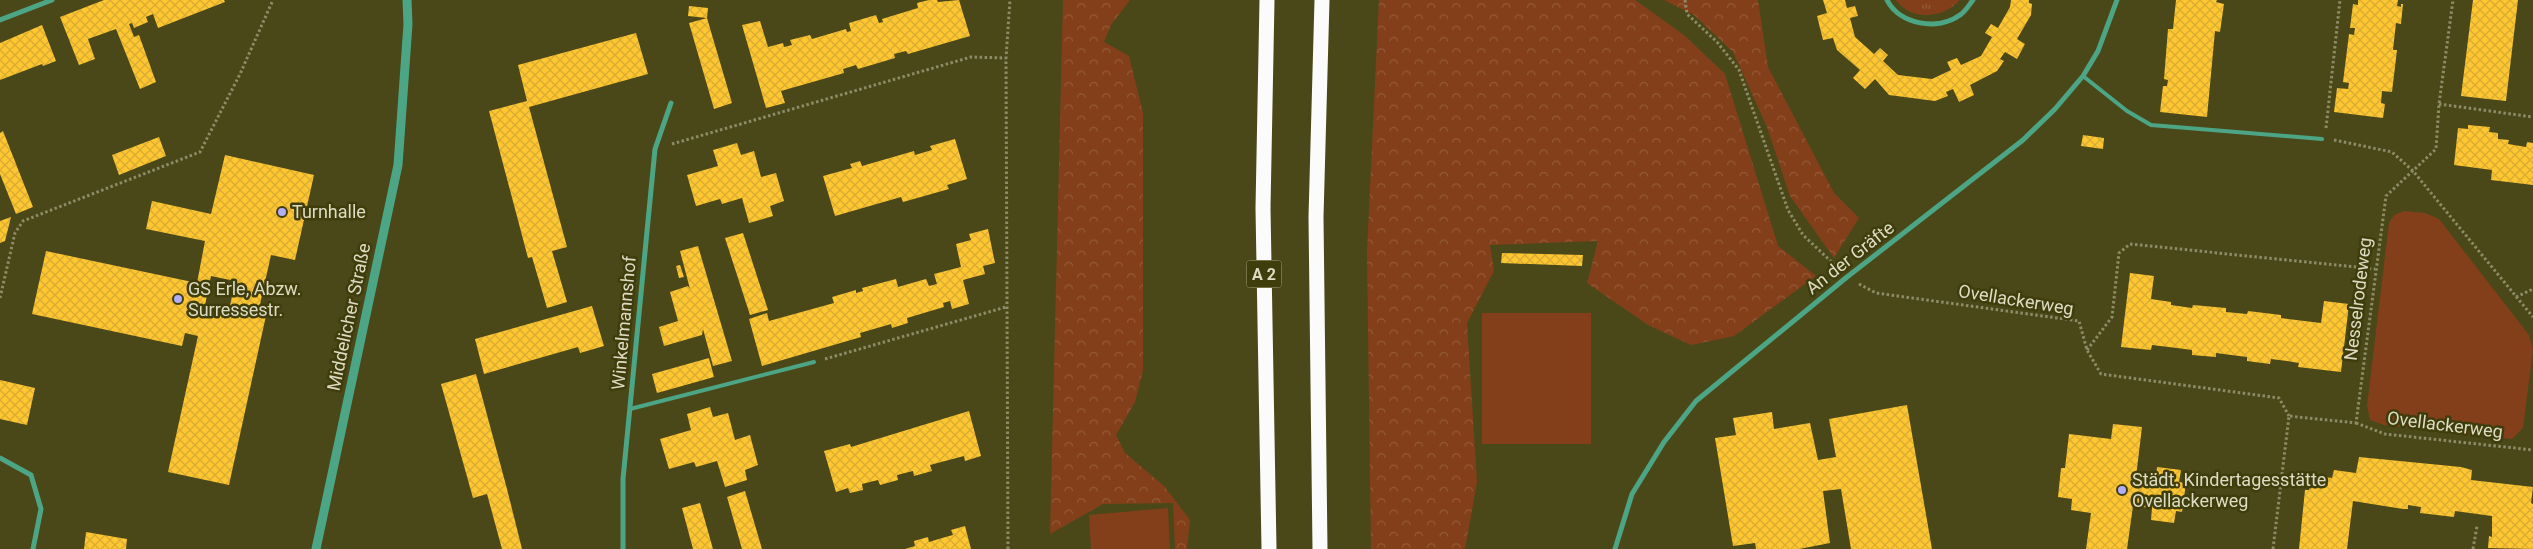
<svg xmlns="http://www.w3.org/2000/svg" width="2533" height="549" font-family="Roboto,sans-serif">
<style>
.grass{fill:url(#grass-tufts)}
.forest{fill:url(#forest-crowns)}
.park{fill:#833f19}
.building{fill:url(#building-cross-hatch);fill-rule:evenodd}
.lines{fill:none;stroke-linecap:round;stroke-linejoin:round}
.path{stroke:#8d8c67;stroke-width:3;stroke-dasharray:2.5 2.5;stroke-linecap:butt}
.service{stroke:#4ca685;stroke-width:4}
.minor{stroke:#4ca685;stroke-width:5}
.tertiary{stroke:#4ca685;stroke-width:9}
.motorway{stroke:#fbfbfb;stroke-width:15}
.poi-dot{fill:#b2adf9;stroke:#403d0d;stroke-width:2}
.labels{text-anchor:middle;stroke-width:5;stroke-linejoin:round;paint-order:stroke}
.shield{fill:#403d0d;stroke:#aeac8c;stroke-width:1}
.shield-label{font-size:16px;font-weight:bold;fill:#dddcc3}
.poi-label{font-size:18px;fill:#dddcc3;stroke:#403d0d;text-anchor:start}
.street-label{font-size:18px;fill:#dddcc3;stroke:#403d0d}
</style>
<defs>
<pattern id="grass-tufts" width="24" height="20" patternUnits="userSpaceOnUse" patternTransform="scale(1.25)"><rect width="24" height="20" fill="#833f19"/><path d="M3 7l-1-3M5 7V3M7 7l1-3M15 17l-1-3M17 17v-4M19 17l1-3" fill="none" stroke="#945a39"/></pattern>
<pattern id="forest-crowns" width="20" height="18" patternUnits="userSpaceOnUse" patternTransform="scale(1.25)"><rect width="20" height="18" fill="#833f19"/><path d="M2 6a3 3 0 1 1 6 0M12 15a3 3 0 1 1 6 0" fill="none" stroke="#945a39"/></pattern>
<pattern id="building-cross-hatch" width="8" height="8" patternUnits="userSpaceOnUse" patternTransform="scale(1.25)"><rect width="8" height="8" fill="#fec631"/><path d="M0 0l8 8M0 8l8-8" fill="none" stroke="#d8ac33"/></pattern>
</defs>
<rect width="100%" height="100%" fill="#4a4819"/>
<path class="grass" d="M1896,0H1960C1944,18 1912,22 1896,0Z"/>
<path class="forest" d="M1063,0H1130L1111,25L1104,42L1129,56L1143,113V370L1135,402L1116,435L1125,453L1164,486L1190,520L1187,549H1175L1173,503L1103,504L1050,534Z
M1379,0H1635L1684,35L1725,74L1778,246L1816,276L1734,336L1691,345L1648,325L1587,283L1598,241L1490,245L1494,271L1467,323L1477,482L1465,549H1371L1367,251Z
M1664,0H1758L1768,67L1834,193L1859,218L1834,258L1790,196L1767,127L1733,52L1694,15Z"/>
<path class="park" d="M2404,211L2425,213L2439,219L2529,335L2533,349L2523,428L2512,439L2384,425L2370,420L2367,406L2389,223L2394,215Z
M1482,313H1591V444H1482Z
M1168,508L1170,549H1091L1089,515Z"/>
<path class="building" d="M104,0H224L225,2L158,28L153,14L146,17L148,22L134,28L132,23L129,24L134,37L139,35L156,82L140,89L116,29L88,39L95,59L79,65L60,17Z
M929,0H937L938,2L959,0L970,36L908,54L906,51L894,54L895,58L858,69L856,65L843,69L844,73L781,91L785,103L766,108L742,25L760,21L768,47L783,43L784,47L792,45L790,40L810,35L812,39L846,29L847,32L851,31L849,23L876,15L879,23L883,22L882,19L918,8L917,3Z
M1823,0H1845L1847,8L1855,6L1858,16L1850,18L1855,37L1874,54L1880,48L1888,55L1883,61L1898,75L1932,79L1951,70L1947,62L1957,58L1961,65L1981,56L1992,37L1985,33L1991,24L1998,28L2010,7L2011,0H2029V3L2032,4L2031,15L2017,39L2025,44L2017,59L2005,52L2000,59L2004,61L1997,71L1970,85L1974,95L1959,102L1953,89L1946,92L1948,96L1935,101L1889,95L1875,79L1865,89L1853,78L1860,70L1837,50L1833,38L1823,40L1817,16L1827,13Z
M2176,0H2217L2216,2L2224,4L2220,32L2215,31L2207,117L2160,112L2163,86H2167L2168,80L2164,79L2168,29H2173Z
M2358,0H2398L2397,6L2401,7V4H2403L2401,24L2396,23L2393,50H2397L2392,92L2382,91L2381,103L2385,104L2383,118L2334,112L2337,88L2348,89L2349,83L2343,82L2349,34L2354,35L2355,28H2350L2353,4L2358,5Z
M2473,0H2518L2506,101L2461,96Z
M689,6L708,8L707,18L732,103L714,109L689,23L707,18L688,16Z
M42,25L56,61L43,66L42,64L0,80V43Z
M636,33L648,74L529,107L567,247L552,251L567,302L547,308L532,257L528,258L489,111L527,101L518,65Z
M2468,125L2490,127L2489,132L2498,133V139L2509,140L2508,144L2526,147L2527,142L2533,143V185L2491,180L2492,170L2454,165L2458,128L2468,129Z
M3,131L33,207L16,214L0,174V133Z
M2083,135L2104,138L2103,149L2081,146Z
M159,137L166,156L119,175L112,155Z
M955,139L967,179L947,185L949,189L903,202L901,197L835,216L823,176L852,168L850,164L860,161L862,166L914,151L915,155L932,150L930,146Z
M737,143L741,155L754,151L761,177L776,173L784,201L770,206L773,216L749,223L742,198L722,204L720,199L696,206L687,175L718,166L713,150Z
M225,155L314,175L295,260L271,255L259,309L267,311L229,485L168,472L198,336L185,333L182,346L32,314L46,251L197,283L205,241L146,229L152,201L211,214ZM211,276L235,281L228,316L204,310Z
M11,217L5,241L0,243V221Z
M988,229L995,263L983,266L985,274L963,280L969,304L952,309L950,301L943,303L944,307L907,318L908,323L892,328L891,324L860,333L861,337L762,366L749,319L767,313L769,321L834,303L832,297L856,290V293L863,291L862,288L896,279L898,287L926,279L929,286L937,284L934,274L961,267L956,244L971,240L969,234Z
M743,233L768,310L750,315L725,238Z
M698,246L732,361L713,366L703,329L702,335L664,346L659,327L678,321L670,292L688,286L690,289L680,251Z
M1502,253L1583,255L1582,266L1501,263Z
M680,265L684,277L679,278L676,266Z
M2130,273L2154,276L2151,299L2171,302V305L2192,308L2193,305L2226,308V312L2247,314L2248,311L2281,315V318L2321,323L2324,301L2349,304L2341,372L2298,367L2299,363L2287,361L2271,359L2270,364L2247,361V357L2216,353V357L2192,355V350L2177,348L2152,345L2151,350L2121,347Z
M592,306L604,346L580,353L578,347L484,374L475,339Z
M709,358L714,377L657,393L652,374Z
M476,374L507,489L522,549H502L487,494L473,498L441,384Z
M0,380L35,388L27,425L0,419Z
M1907,405L1932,549H1851L1841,489L1823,491L1830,543L1799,549H1756L1755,543L1733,546L1715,438L1736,435L1733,418L1772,412L1774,429L1810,423L1818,460L1836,457L1829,419Z
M710,407L713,417L728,413L735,440L750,435L758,465L745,470L747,480L725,487L717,461L696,467L694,462L669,469L660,439L691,430L687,414Z
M969,411L981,456L965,461L964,456L930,465L932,471L914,476L913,471L897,475L898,480L880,485L878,480L862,484L863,490L850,493L848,488L836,492L824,451L850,444L851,447Z
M2113,424L2142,427L2136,477L2156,479L2157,467L2181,470L2179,482L2186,483L2182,512L2176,511L2174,523L2151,520L2152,508L2133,506L2127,549H2086L2091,513L2071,510L2072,499L2058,497L2061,468H2065L2069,434L2111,439Z
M2359,457L2461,467L2472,470L2471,480L2533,487L2531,503L2533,504V549L2488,548L2489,536L2492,537V516L2455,511L2454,517L2420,513L2421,507L2408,505V509H2403L2353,501L2347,549H2299L2305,490H2309L2311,475L2332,478L2334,470L2356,473Z
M745,491L762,549H742L727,497Z
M700,503L713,549H693L682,508Z
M965,526L971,549H905L915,546L914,541L928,537L929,542L942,538L953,535L951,530Z
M86,532L127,539L126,549H84Z"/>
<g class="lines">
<path class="path" d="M1685,0L1687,14L1717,42L1739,70L1788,210L1803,235L1838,268
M2439,104L2533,117
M2326,128L2340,0
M2334,140L2392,152L2413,171L2533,317
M672,144L971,57L1006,58
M1859,284L1876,293L2079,321L2087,350L2101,374L2279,398L2289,416
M2516,297L2533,289
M0,298L15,233L23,221L200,152L240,74L273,0
M2087,350L2112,317L2119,253L2130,244L2375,269
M825,359L1006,307
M2356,423L2385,434L2533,450
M1008,549L1006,58L1010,0
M2273,549L2289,416L2356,423L2386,196L2436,149L2439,104L2453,0
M2473,549L2477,526"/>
<path class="service" d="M2083,76L2127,111L2151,125L2322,139
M630,409L814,362"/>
<path class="minor" d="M1887,0C1900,25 1938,31 1960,15C1965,12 1969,5 1973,0
M0,20L52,0
M0,458L31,475L41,509L33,549
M623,549V479L655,149L671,103
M1615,549L1632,494L1664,442L1696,401L1847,277L2023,140L2055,109L2083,76L2098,51L2117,0"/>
<path class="tertiary" d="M316,549L398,165L408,24L407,0"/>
<path class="motorway" d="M1267,0L1263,208L1269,549
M1320,549L1316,217L1322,0"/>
</g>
<g class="poi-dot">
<circle cx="282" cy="212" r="5"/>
<circle cx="178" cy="299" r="5"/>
<circle cx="2122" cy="490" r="5"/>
</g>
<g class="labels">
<rect class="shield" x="1246.5" y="260.5" width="35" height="27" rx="4"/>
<g class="shield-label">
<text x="1264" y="280">A 2</text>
</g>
<g class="poi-label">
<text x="292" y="218">Turnhalle</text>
<text x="188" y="295">GS Erle, Abzw.<tspan x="188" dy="21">Surressestr.</tspan></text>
<text x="2132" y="486">Städt. Kindertagesstätte<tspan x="2132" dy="21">Ovellackerweg</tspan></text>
</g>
<g class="street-label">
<text transform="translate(1850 258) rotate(-38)" y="6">An der Gräfte</text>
<text transform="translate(2358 299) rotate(-83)" y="6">Nesselrodeweg</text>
<text transform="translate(2016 300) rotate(9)" y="6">Ovellackerweg</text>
<text transform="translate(349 317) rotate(-78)" y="6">Middelicher Straße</text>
<text transform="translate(624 323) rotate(-85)" y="6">Winkelmannshof</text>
<text transform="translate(2445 425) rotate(7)" y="6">Ovellackerweg</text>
</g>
</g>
</svg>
